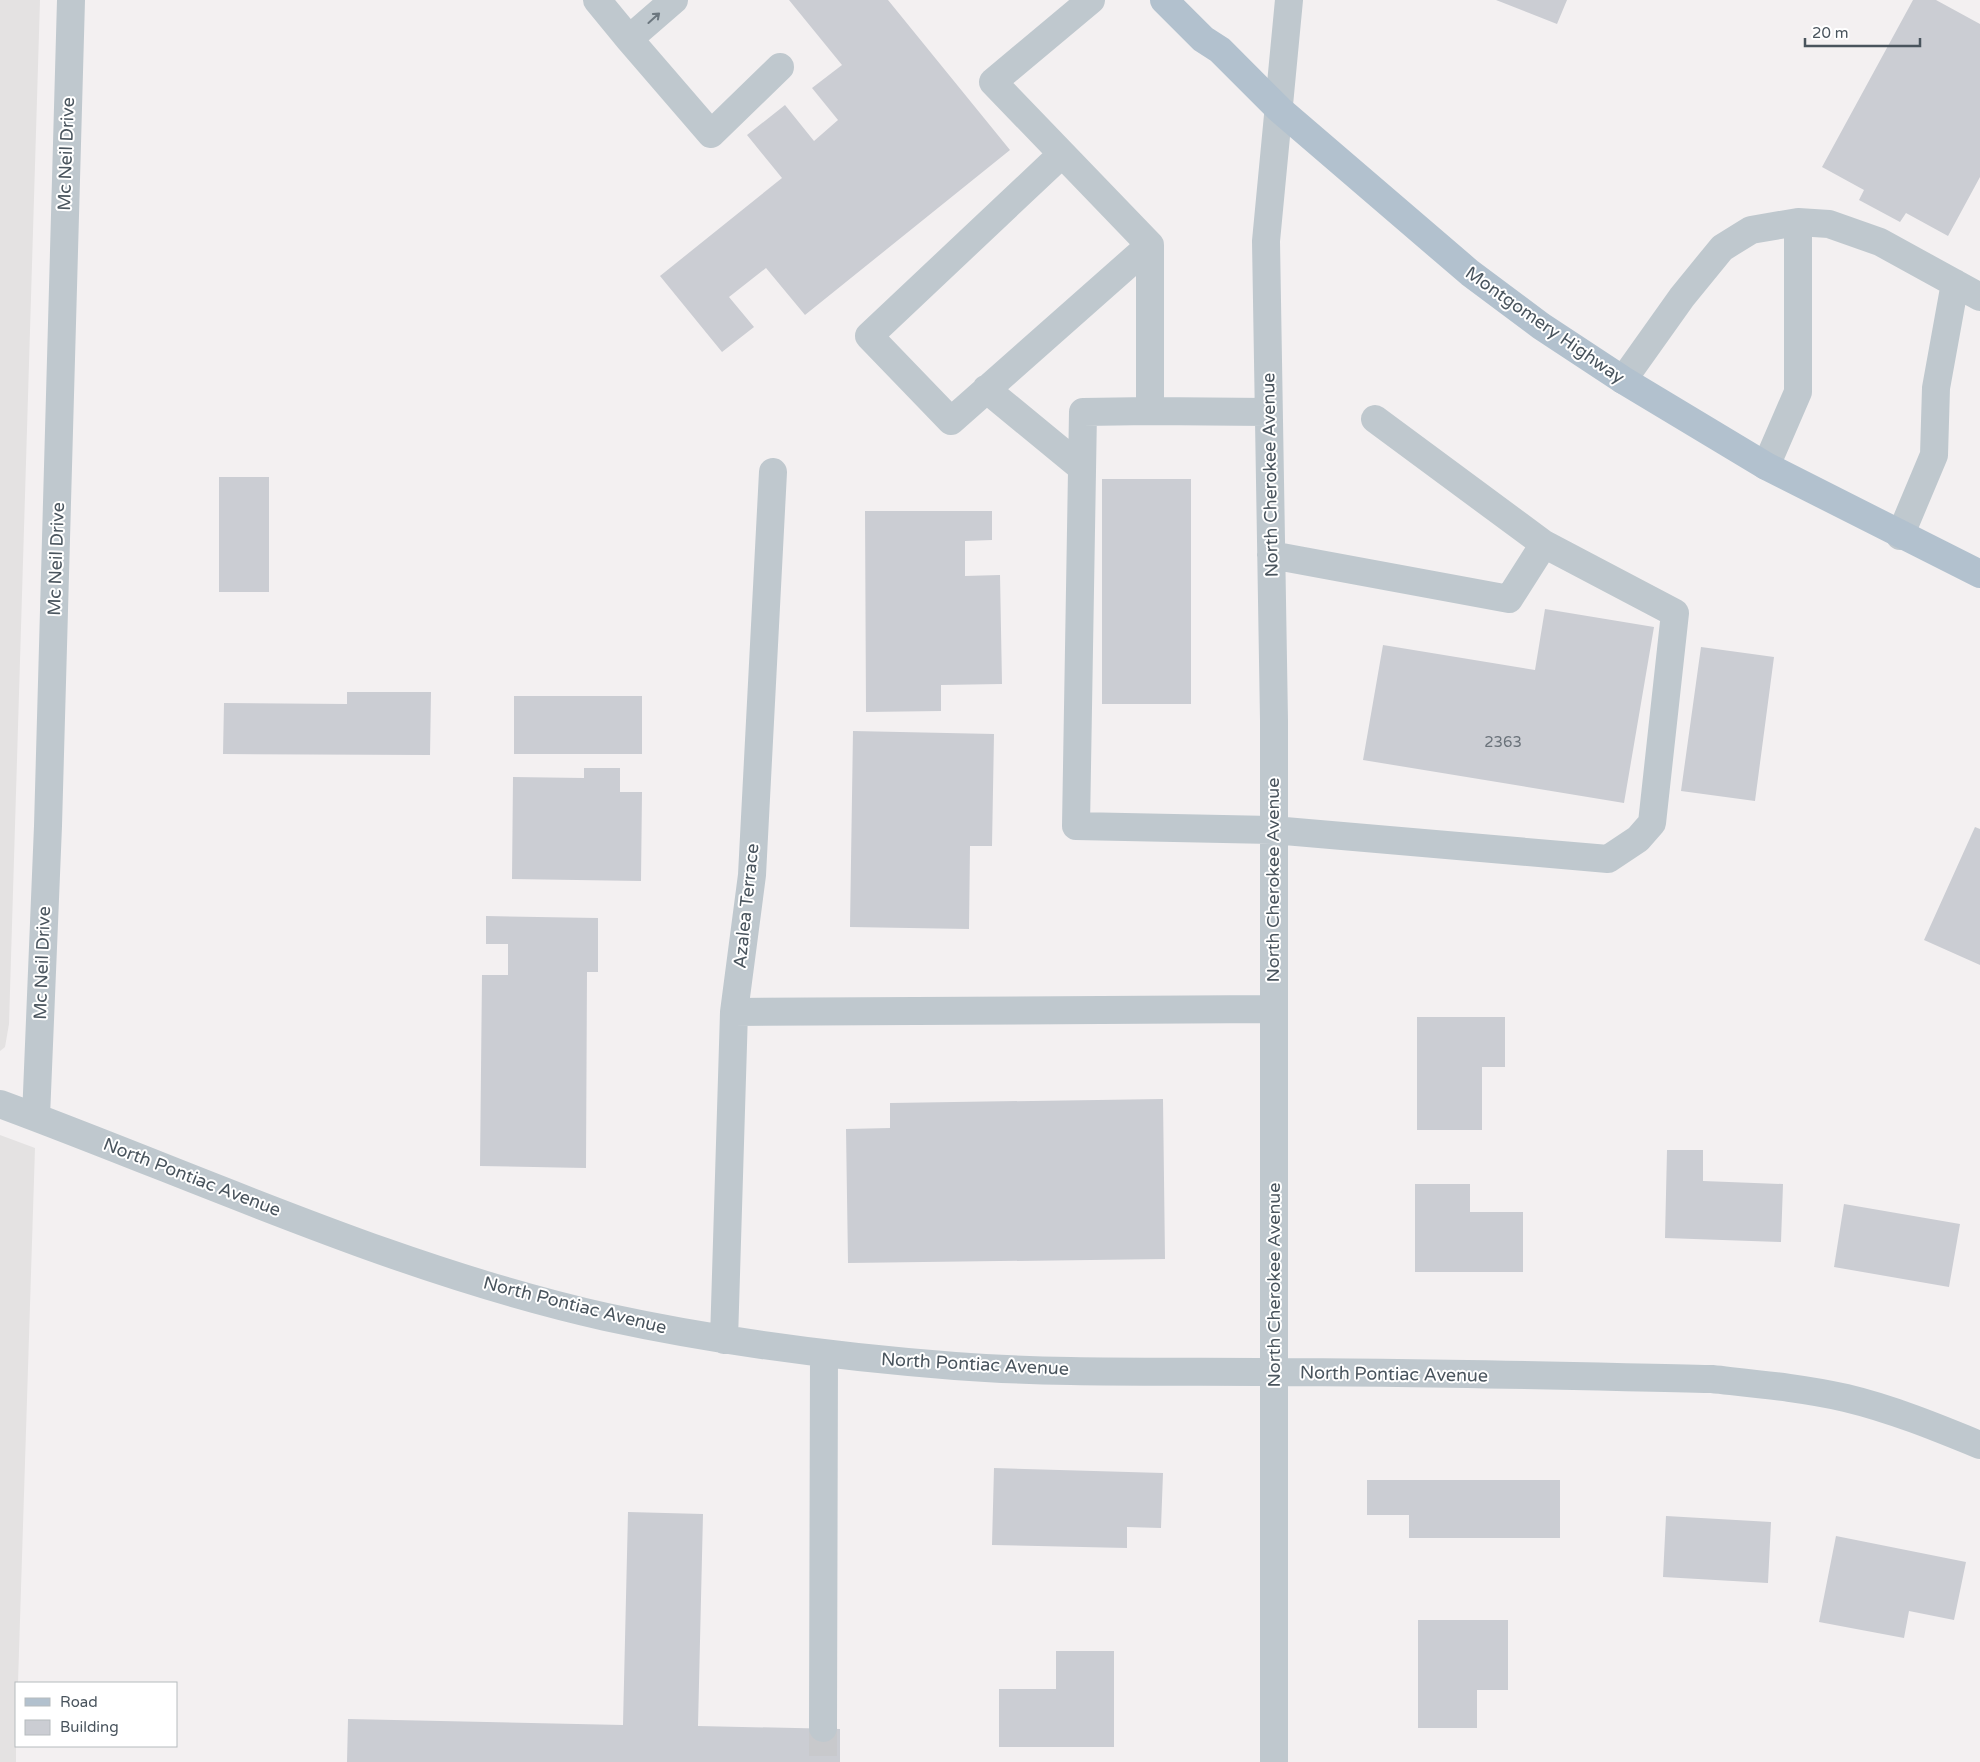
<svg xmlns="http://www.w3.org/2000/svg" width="1980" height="1762" font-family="'Varela Round',sans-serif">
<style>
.education{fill:#e4e2e2}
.building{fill:#cbcdd3}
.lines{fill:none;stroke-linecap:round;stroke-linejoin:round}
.minor-tunnel{stroke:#c8c9cc;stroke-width:28;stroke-dasharray:28 14;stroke-linecap:butt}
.minor{stroke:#bfc8ce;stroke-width:28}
.major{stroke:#b2c1ce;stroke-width:28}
.oneway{stroke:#6c777f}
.labels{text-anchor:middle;stroke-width:4;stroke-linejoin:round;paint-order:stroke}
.number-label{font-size:15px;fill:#6a727a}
.street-label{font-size:18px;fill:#49545d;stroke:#fff}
</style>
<rect width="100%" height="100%" fill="#f3f0f1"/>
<path class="education" d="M0,0H40L9,1024L5,1047L0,1051Z
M0,1135L35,1148L18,1683H16V1762H0Z"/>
<path class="building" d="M789,0H888L1010,150L805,315L766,268L729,297L754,327L722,352L660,276L782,178L747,135L785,105L814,141L838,120L812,88L842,65Z
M1496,0H1567L1557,24Z
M1913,0H1936L1980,24V177L1948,236L1906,213L1900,222L1859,200L1864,190L1822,167Z
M219,477H269V592H219Z
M1102,479H1191V704H1102Z
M865,511H992V540L965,541V576L1000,575L1002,684L941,685V711L866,712Z
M1545,609L1654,627L1624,803L1363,760L1383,645L1535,670Z
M1701,647L1774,657L1755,801L1681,791Z
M347,692H431L430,755L223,754L224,703L347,704Z
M514,696H642V754H514Z
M853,731L994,734L992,846H970L969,929L850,927Z
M584,768H620V792H642L641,881L512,879L513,777L584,778Z
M1975,827L1980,829V965L1924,940Z
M486,916L598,918V972H587L586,1168L480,1166L482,975H508V944H486Z
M1417,1017H1505V1067H1482V1130H1417Z
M1163,1099L1165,1259L848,1263L846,1129L890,1128V1103Z
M1667,1150H1703V1181L1783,1184L1781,1242L1665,1238Z
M1415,1184H1470V1212H1523V1272H1415Z
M1844,1204L1960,1224L1949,1287L1834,1267Z
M994,1468L1163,1473L1161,1528L1127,1527V1548L992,1545Z
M1367,1480H1560V1538H1409V1515H1367Z
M628,1512L703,1514L698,1726L840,1729V1762H347L348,1719L623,1725Z
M1666,1516L1771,1522L1768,1583L1663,1577Z
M1836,1536L1966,1562L1954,1620L1909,1611L1904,1638L1819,1622Z
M1418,1620H1508V1690H1477V1728H1418Z
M1056,1651H1114V1747H999V1689H1056Z"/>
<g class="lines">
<path class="minor-tunnel" d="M823,1728V1762"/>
<path class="minor" d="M597,0L629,39L674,0
M629,39L711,134L780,67
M1062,154L869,336L951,421L1150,245L993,82L1091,0
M1150,245V411L1268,412
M1623,380L1682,297L1722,248L1751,230L1798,222L1829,224L1880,242L1980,297
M986,389L1082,468
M1150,411L1083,412L1076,826L1273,830L1608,859L1638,839L1652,823L1675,613L1544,544L1375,419
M1766,466L1798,392V222
M1900,536L1934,455L1936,388L1955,283
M1271,555L1509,599L1544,544
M734,1012L1273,1009
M0,1104C200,1178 397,1270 606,1317C721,1342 838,1357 955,1366C1060,1374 1166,1371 1272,1372C1419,1372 1566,1376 1712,1379C1757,1384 1802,1388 1846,1398C1892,1409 1936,1427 1980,1445
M36,1117L48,826L71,0
M724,1340L734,1012L752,875L773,472
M823,1728L824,1354
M1274,1762V720L1266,241L1289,0"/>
<path class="major" d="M1164,0L1203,39L1220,50L1279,109L1470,273L1541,326L1623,380L1766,466L1980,574"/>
</g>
<defs><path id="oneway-shaft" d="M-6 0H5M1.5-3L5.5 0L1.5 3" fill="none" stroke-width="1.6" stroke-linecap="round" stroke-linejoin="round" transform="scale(1.25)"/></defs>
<use class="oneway" href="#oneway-shaft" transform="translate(654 18) rotate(-42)"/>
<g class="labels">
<g class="number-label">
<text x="1503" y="747">2363</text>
</g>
<g class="street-label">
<text transform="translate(66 154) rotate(-88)" y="6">Mc Neil Drive</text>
<text transform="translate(1545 325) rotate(35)" y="6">Montgomery Highway</text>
<text transform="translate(1270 475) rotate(-91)" y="6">North Cherokee Avenue</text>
<text transform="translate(56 559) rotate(-88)" y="6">Mc Neil Drive</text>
<text transform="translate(1273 880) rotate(-90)" y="6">North Cherokee Avenue</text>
<text transform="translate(746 906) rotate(-84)" y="6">Azalea Terrace</text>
<text transform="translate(42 963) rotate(-88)" y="6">Mc Neil Drive</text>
<text transform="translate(192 1177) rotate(21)" y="6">North Pontiac Avenue</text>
<text transform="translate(1274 1285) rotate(-90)" y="6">North Cherokee Avenue</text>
<text transform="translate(575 1305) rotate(14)" y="6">North Pontiac Avenue</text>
<text transform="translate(975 1364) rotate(3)" y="6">North Pontiac Avenue</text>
<text transform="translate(1394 1374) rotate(1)" y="6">North Pontiac Avenue</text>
</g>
</g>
<rect x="15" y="1682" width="162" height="65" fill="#ffffff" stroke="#b6bbbe"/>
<rect x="25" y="1698" width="25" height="8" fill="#b2c1ce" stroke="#b6bbbe"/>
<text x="60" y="1707" font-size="15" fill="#49545d">Road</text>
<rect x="25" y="1720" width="25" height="15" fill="#cbcdd3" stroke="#b6bbbe"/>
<text x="60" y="1732" font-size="15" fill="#49545d">Building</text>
<path d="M1805 38v8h115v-8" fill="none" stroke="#49545d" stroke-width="2.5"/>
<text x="1812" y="38" font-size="15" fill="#49545d" stroke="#ffffff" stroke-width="4" paint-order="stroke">20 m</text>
</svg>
